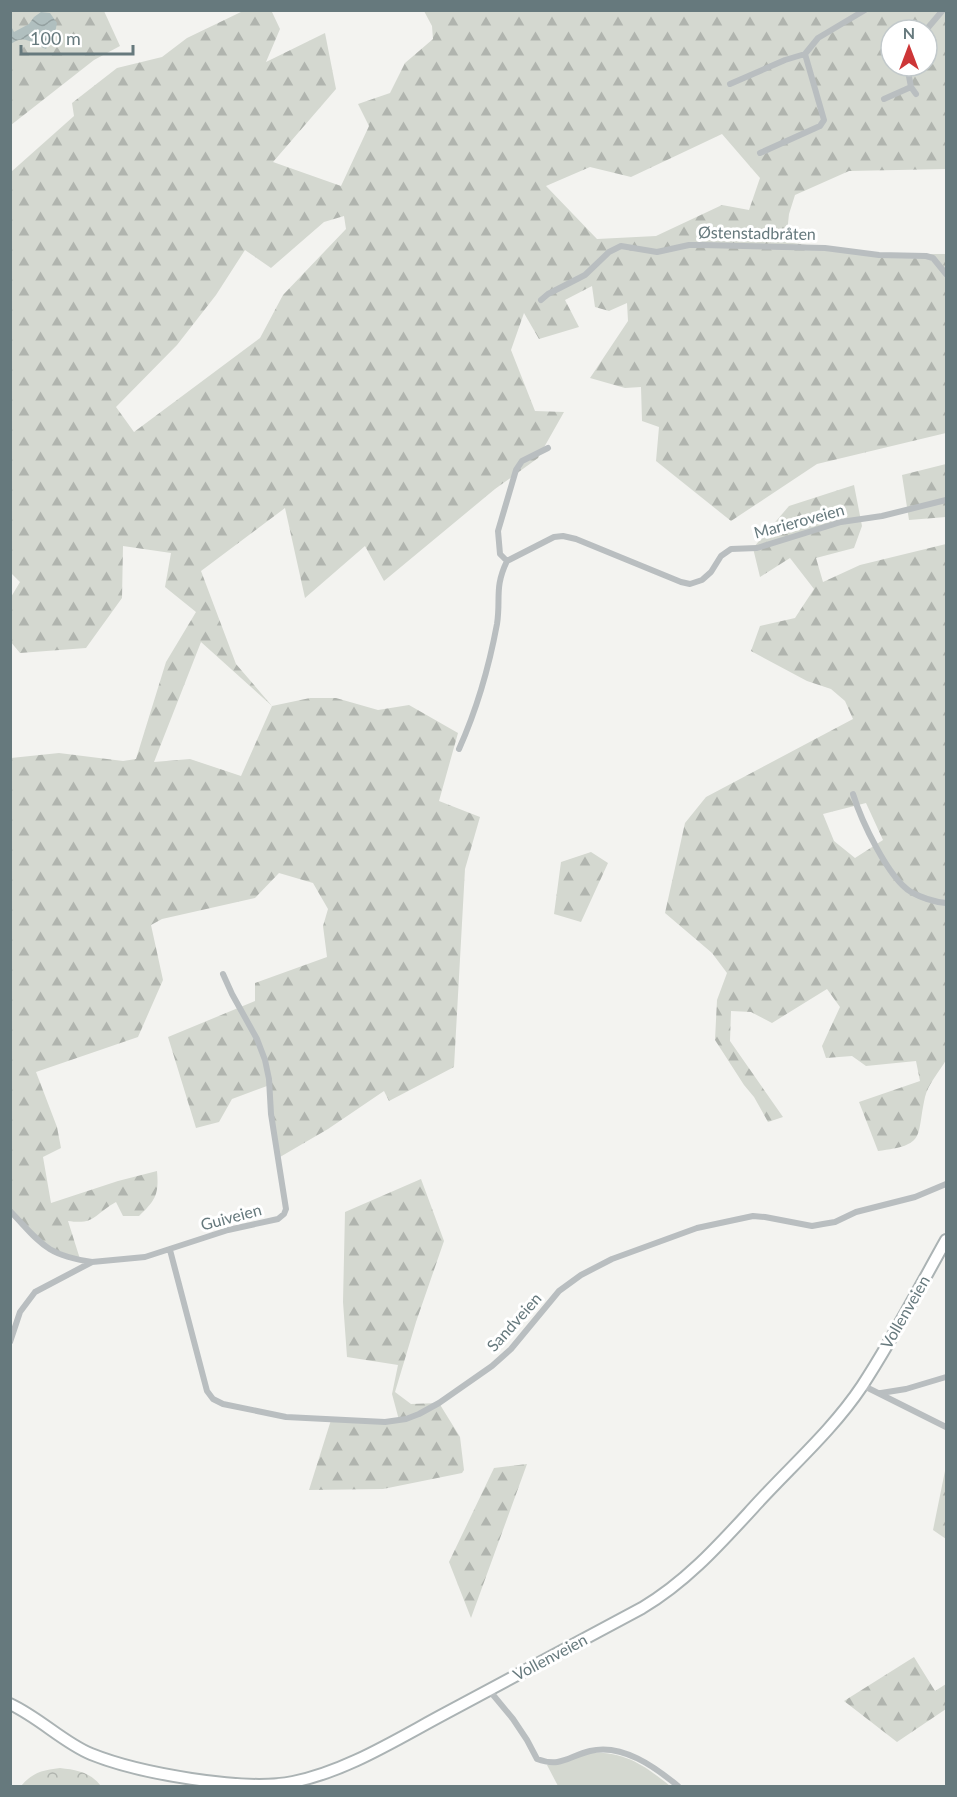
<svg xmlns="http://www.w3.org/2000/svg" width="957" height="1797" font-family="Lato,sans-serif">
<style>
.grass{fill:#d4d8d0}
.forest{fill:url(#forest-firs);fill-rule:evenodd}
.park{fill:url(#park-crowns)}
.water{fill:url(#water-waves)}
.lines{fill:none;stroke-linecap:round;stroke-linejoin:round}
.secondary-casing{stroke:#abb3b4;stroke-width:14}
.street{stroke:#b9bec0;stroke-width:6}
.secondary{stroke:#fff;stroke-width:10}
.labels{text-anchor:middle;stroke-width:6;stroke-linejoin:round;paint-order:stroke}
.street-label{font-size:16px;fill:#66797d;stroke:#fff}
</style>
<defs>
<pattern id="forest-firs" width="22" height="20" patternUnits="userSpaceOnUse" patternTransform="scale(1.5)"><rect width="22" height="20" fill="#d4d8d0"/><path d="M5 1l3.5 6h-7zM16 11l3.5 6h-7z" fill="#b0b4ae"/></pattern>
<pattern id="park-crowns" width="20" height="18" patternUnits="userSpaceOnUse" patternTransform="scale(1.5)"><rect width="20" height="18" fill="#d4d8d0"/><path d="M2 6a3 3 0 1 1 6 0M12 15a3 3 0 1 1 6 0" fill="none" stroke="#b0b4ae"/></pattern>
<pattern id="water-waves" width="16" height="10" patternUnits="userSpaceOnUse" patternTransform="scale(1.5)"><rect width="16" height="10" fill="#b0bfbf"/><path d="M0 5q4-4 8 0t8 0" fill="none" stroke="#93a0a0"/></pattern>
</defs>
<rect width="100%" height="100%" fill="#f3f3f0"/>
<path class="grass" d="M589,1752C627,1753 641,1763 670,1786H558L547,1765Z"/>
<path class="forest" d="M260,10L272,12L280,29L266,62L325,33L336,89L273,162L341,186L369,126L358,104L390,93L405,63L433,39L432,26L424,11H946V169L849,171L795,195L789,214L786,242L869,254H946V433L817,464L731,521L656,461L659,427L642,421L641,387L625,388L590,378L628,321L627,303L609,311L595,307L592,286L565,300L579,327L539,339L524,313L511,350L535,411L564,412L538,458L495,489L384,581L365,546L305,598L285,508L201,571L236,664L272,706L310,698H336L378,710L409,705L458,733L439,801L480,817L465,869L454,1067L389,1101L384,1091L328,1129L280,1157L267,1086L232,1099L219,1122L196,1128L168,1037L255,1001V983L327,957L323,926L328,909L313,883L279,873L255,898L162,919L151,925L163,980L138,1037L36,1072L57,1127L61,1148L43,1157L51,1203L118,1181L157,1171C159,1194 156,1200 139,1216H123L116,1202C94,1214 96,1225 68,1221L80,1259L42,1245L11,1213V758L59,753L123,761L136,759L166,662L196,612L165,587L171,553L123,546L122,598L86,648L20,653L10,641L11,597L20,582L11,573V172L74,116L72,103L117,68L162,57L187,38L243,11ZM891,30H927V66H891ZM722,134L760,178L749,210L722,205L656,236L597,239L546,186L590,167L631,177ZM344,216L346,229L283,295L260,338L134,432L116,407L177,345L216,295L245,250L271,268L324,222ZM201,642L272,706L241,776L190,759L154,762Z
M11,11H104L120,46L94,60L11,125Z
M946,464V517L909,520L902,475Z
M854,485L862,526L854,548L816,558L823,582L860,565L946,544V1060C940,1071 928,1084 925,1097C916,1137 927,1145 878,1151L859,1102L920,1081L916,1061L866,1066L852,1056L826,1058L822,1046L840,1007L827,989L772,1023L751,1012L731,1011L730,1041L783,1117L768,1122L754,1097L744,1085L715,1040L717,1000L727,973L712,953L665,913L685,823L706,797L853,719L845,701L831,689L807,681L751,651L760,626L795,618L814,589L790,558L760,577L753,548L789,506ZM866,803L883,840L855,858L834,841L823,814Z
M591,852L608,863L581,922L554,914L561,862Z
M421,1179L444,1241L416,1322L395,1392L411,1404L439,1403L460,1437L464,1470L462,1473L383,1489L309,1490L331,1420H399L392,1394L398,1365L347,1357L343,1302L345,1212Z
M527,1464L471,1618L449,1562L494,1468Z
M946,1466V1539L933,1530Z
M914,1657L935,1691L946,1684V1709L897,1742L844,1701Z"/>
<path class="park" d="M60,1768C77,1770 90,1772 101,1786H21C32,1773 42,1770 60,1768Z"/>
<path class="water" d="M41,12L50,13L57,23L55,33L46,49C32,43 24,34 11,44V26L14,32L29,24L34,17Z"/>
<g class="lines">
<g class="secondary-casing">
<path id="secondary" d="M10,1704C40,1718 64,1743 91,1754C138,1773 244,1792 293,1782C347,1771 397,1739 446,1713C511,1678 576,1643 642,1608C686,1582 719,1545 753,1508C789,1468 832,1431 862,1386C893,1339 919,1288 946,1240"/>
</g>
<path class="street" d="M926,30L943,10
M907,66L911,87L916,94
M730,84L785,60L805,54L818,38L865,10
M884,99L911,87
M760,153L820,126L824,120L805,54
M541,300L548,294L585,275L609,252L621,246L657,252L689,245H702L825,248L879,255L926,256L933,258L946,274
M507,561L500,554L498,531L516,470L522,461L548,448
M459,749C477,709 489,667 497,624C501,598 494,588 507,561L554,537L563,536L576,539L681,582L690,584L702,580L711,572L721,556L731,549L757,548L841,522L882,516L946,500
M853,794C861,820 888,878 911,892C922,898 935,902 946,903
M10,1211C41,1243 45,1255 92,1262
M170,1250L207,1391L213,1399L223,1404L286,1417L385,1422L406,1419L419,1414L439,1403L492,1366L511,1349L559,1291L581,1275L612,1259L697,1228L753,1216L765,1217L812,1226L823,1224L835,1222L856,1212L915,1197L946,1184
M10,1342L20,1312L35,1292L92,1262L145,1257L228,1230L278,1219L284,1214L286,1209L271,1114L269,1079L265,1060L257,1039L232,994L223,974
M862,1385L946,1427
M881,1393L906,1389L946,1377
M489,1690L513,1719L527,1740L537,1759C561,1768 569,1756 590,1751C622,1743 655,1767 678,1786"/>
<use href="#secondary" class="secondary"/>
</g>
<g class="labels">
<g class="street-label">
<text transform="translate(757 233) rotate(1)" y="6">Østenstadbråten</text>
<text transform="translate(799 521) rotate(-15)" y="6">Marieroveien</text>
<text transform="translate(231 1217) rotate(-15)" y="6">Guiveien</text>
<text transform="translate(905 1312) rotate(-60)" y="6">Vollenveien</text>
<text transform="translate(514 1322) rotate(-48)" y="6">Sandveien</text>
<text transform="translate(550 1657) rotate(-28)" y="6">Vollenveien</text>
</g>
</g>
<rect width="957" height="1797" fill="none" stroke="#66797d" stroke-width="24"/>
<g transform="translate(909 48)"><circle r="28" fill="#ffffff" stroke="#c2c9cb" stroke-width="1.5"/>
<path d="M0-4.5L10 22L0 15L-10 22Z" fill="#cd3637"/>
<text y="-9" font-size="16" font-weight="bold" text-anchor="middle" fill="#66797d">N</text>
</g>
<path d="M21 45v9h112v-9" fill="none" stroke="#66797d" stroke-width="3"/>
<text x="30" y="45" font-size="18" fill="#66797d" stroke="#ffffff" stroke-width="4.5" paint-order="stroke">100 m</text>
</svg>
